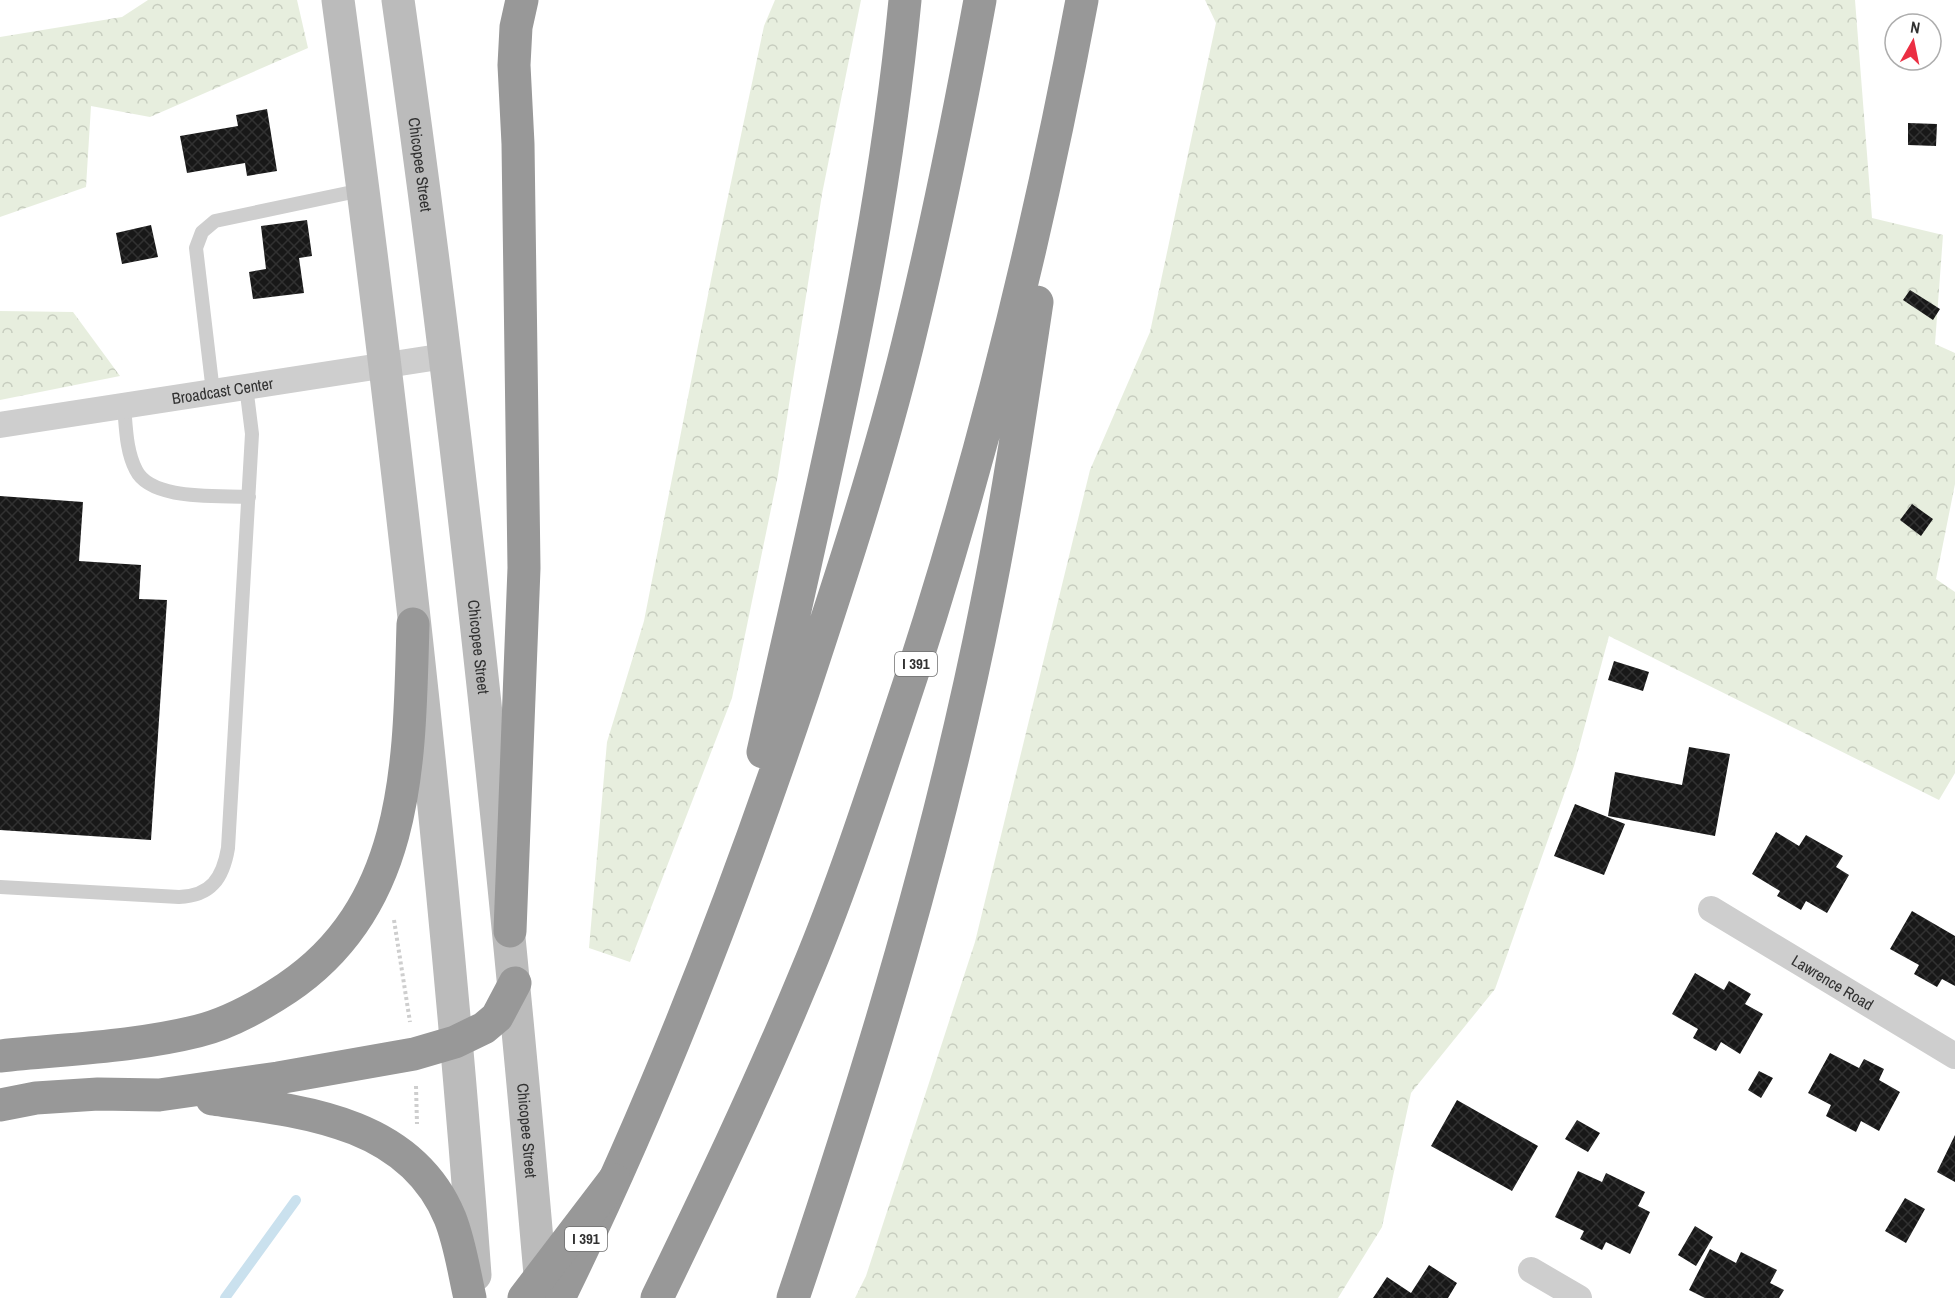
<svg xmlns="http://www.w3.org/2000/svg" width="1955" height="1298" font-family="'Archivo Narrow',sans-serif">
<style>
.forest{fill:url(#forest-crowns)}
.lines{fill:none;stroke-linecap:round;stroke-linejoin:round}
.stream{stroke:#cae1ee;stroke-width:10}
.building{fill:url(#building-cross-hatch)}
.path{stroke:#cecece;stroke-width:4;stroke-dasharray:3 3;stroke-linecap:butt}
.service{stroke:#cecece;stroke-width:14}
.minor{stroke:#cecece;stroke-width:26}
.secondary{stroke:#bbb;stroke-width:33}
.motorway{stroke:#989898;stroke-width:33}
.motorway-bridge{stroke:#989898;stroke-width:33}
.labels{text-anchor:middle;stroke-width:6;stroke-linejoin:round;paint-order:stroke}
.shield{fill:#fff;stroke:#6f6f6f;stroke-width:1.5}
.shield-label{font-size:15px;font-weight:bold;fill:#313131}
.street-label{font-size:16px;fill:#313131;stroke:#fff}
</style>
<defs>
<pattern id="forest-crowns" width="20" height="18" patternUnits="userSpaceOnUse" patternTransform="scale(1.5)"><rect width="20" height="18" fill="#e7eede"/><path d="M2 6a3 3 0 1 1 6 0M12 15a3 3 0 1 1 6 0" fill="none" stroke="#c7cdbf"/></pattern>
<pattern id="building-cross-hatch" width="8" height="8" patternUnits="userSpaceOnUse" patternTransform="scale(1.5)"><rect width="8" height="8" fill="#181818"/><path d="M0 0l8 8M0 8l8-8" fill="none" stroke="#313131"/></pattern>
</defs>
<rect width="100%" height="100%" fill="#fff"/>
<path class="forest" d="M148,0H297L308,48L150,117L91,106L86,187L0,217V37L122,17Z
M775,0H861L822,194L778,475L732,698L630,962L589,948L607,742L644,621L718,244L764,26Z
M1205,0H1855L1872,218L1943,235L1935,344L1955,353V484L1936,579L1955,592V773L1939,800L1609,636L1574,766L1495,989L1411,1093L1382,1227L1338,1298H855L866,1276L975,942L1090,470L1150,332L1216,23Z
M0,311L73,312L120,376L0,400Z"/>
<g class="lines">
<path class="stream" d="M225,1298L296,1200"/>
</g>
<path class="building" d="M267,109L277,171L247,176L245,163L187,173L180,136L238,126L236,115Z
M1908,123L1937,124L1936,146L1908,145Z
M307,220L312,256L299,258L304,293L253,299L249,272L266,269L261,226Z
M151,225L158,257L122,264L116,233Z
M1910,290L1940,309L1933,320L1903,300Z
M0,496L83,502L79,561L141,565L139,599L167,600L151,840L0,830Z
M1912,504L1933,519L1921,536L1900,520Z
M1614,661L1649,672L1643,691L1608,680Z
M1689,747L1730,754L1715,836L1608,816L1615,772L1682,785Z
M1575,804L1625,824L1604,875L1554,856Z
M1776,832L1799,846L1806,835L1843,856L1836,867L1849,875L1827,913L1806,901L1801,910L1777,896L1780,891L1752,874Z
M1912,911L1955,936V986L1942,979L1937,987L1914,974L1919,965L1890,949Z
M1695,973L1724,990L1729,981L1751,994L1745,1004L1763,1014L1740,1054L1721,1042L1716,1051L1693,1038L1698,1029L1672,1014Z
M1830,1053L1859,1068L1864,1059L1884,1069L1879,1080L1900,1092L1879,1131L1861,1121L1856,1132L1826,1116L1831,1105L1808,1093Z
M1759,1071L1773,1078L1761,1098L1748,1090Z
M1457,1100L1538,1146L1512,1191L1431,1146Z
M1577,1120L1600,1133L1588,1152L1565,1139Z
M1955,1135V1182L1937,1172Z
M1578,1171L1602,1182L1606,1173L1645,1192L1638,1206L1650,1212L1630,1254L1606,1242L1602,1250L1580,1239L1584,1231L1555,1217Z
M1905,1198L1925,1209L1906,1243L1885,1231Z
M1695,1226L1713,1237L1696,1266L1678,1255Z
M1710,1249L1736,1263L1741,1252L1777,1270L1770,1283L1784,1290L1779,1298H1705L1689,1290Z
M1429,1265L1457,1283L1448,1298H1373L1387,1277L1411,1293Z"/>
<g class="lines">
<path class="path" d="M394,920L410,1022
M416,1086L417,1124"/>
<path class="service" d="M213,392L196,248L202,232L215,221L362,190
M124,406C126,427 126,451 136,470C151,501 219,495 249,497
M0,887L179,897C211,896 223,878 228,848L252,434L246,386"/>
<g class="minor">
<path id="s1" d="M0,425L445,356"/>
<path id="s2" d="M1711,909L1955,1056"/>
<path d="M1531,1270L1579,1298"/>
</g>
<g class="secondary">
<path d="M338,0C395,423 444,849 475,1275"/>
<path id="s3" d="M398,0C459,431 505,864 542,1298"/>
</g>
<path class="motorway" d="M763,752C818,504 881,254 905,0
M510,931L524,568L518,144L514,65L516,27L522,0
M0,1056C65,1049 134,1047 198,1031C230,1023 260,1006 287,988C412,904 409,758 413,624
M212,1099C302,1111 410,1121 450,1218C460,1243 464,1272 470,1298
M0,1105L36,1098L98,1094L159,1095L278,1078L414,1054L455,1042L484,1028L497,1017L515,983
M559,1298C655,1103 734,898 803,692C841,577 879,461 908,343C936,229 959,115 980,0
M657,1298C707,1195 757,1091 801,985C837,901 866,813 895,726C975,489 1036,246 1082,0
M793,1298C870,1070 940,839 987,602C1007,503 1022,402 1037,302"/>
<path class="motorway-bridge" d="M524,1298L614,1180"/>
</g>
<g class="labels">
<g class="shield">
<rect x="895" y="652" width="42" height="24" rx="4.5"/>
<rect x="565" y="1227" width="42" height="24" rx="4.5"/>
</g>
<g class="shield-label">
<text x="916" y="669">I 391</text>
<text x="586" y="1244">I 391</text>
</g>
<g class="street-label">
<text dy="6" stroke="none"><textPath href="#s3" startOffset="166">Chicopee Street</textPath></text>
<text dy="6" stroke="none"><textPath href="#s1" startOffset="225">Broadcast Center</textPath></text>
<text dy="6" stroke="none"><textPath href="#s3" startOffset="652">Chicopee Street</textPath></text>
<text dy="6" stroke="none"><textPath href="#s2" startOffset="142">Lawrence Road</textPath></text>
<text dy="6" stroke="none"><textPath href="#s3" startOffset="1138">Chicopee Street</textPath></text>
</g>
</g>
<g transform="translate(1913 42) rotate(9)"><circle r="28" fill="#ffffff" stroke="#adadad" stroke-width="1.5"/>
<path d="M0-4.5L10 22L0 15L-10 22Z" fill="#eb2f43"/>
<text y="-9" font-size="16" font-weight="bold" text-anchor="middle" fill="#313131">N</text>
</g>
</svg>
